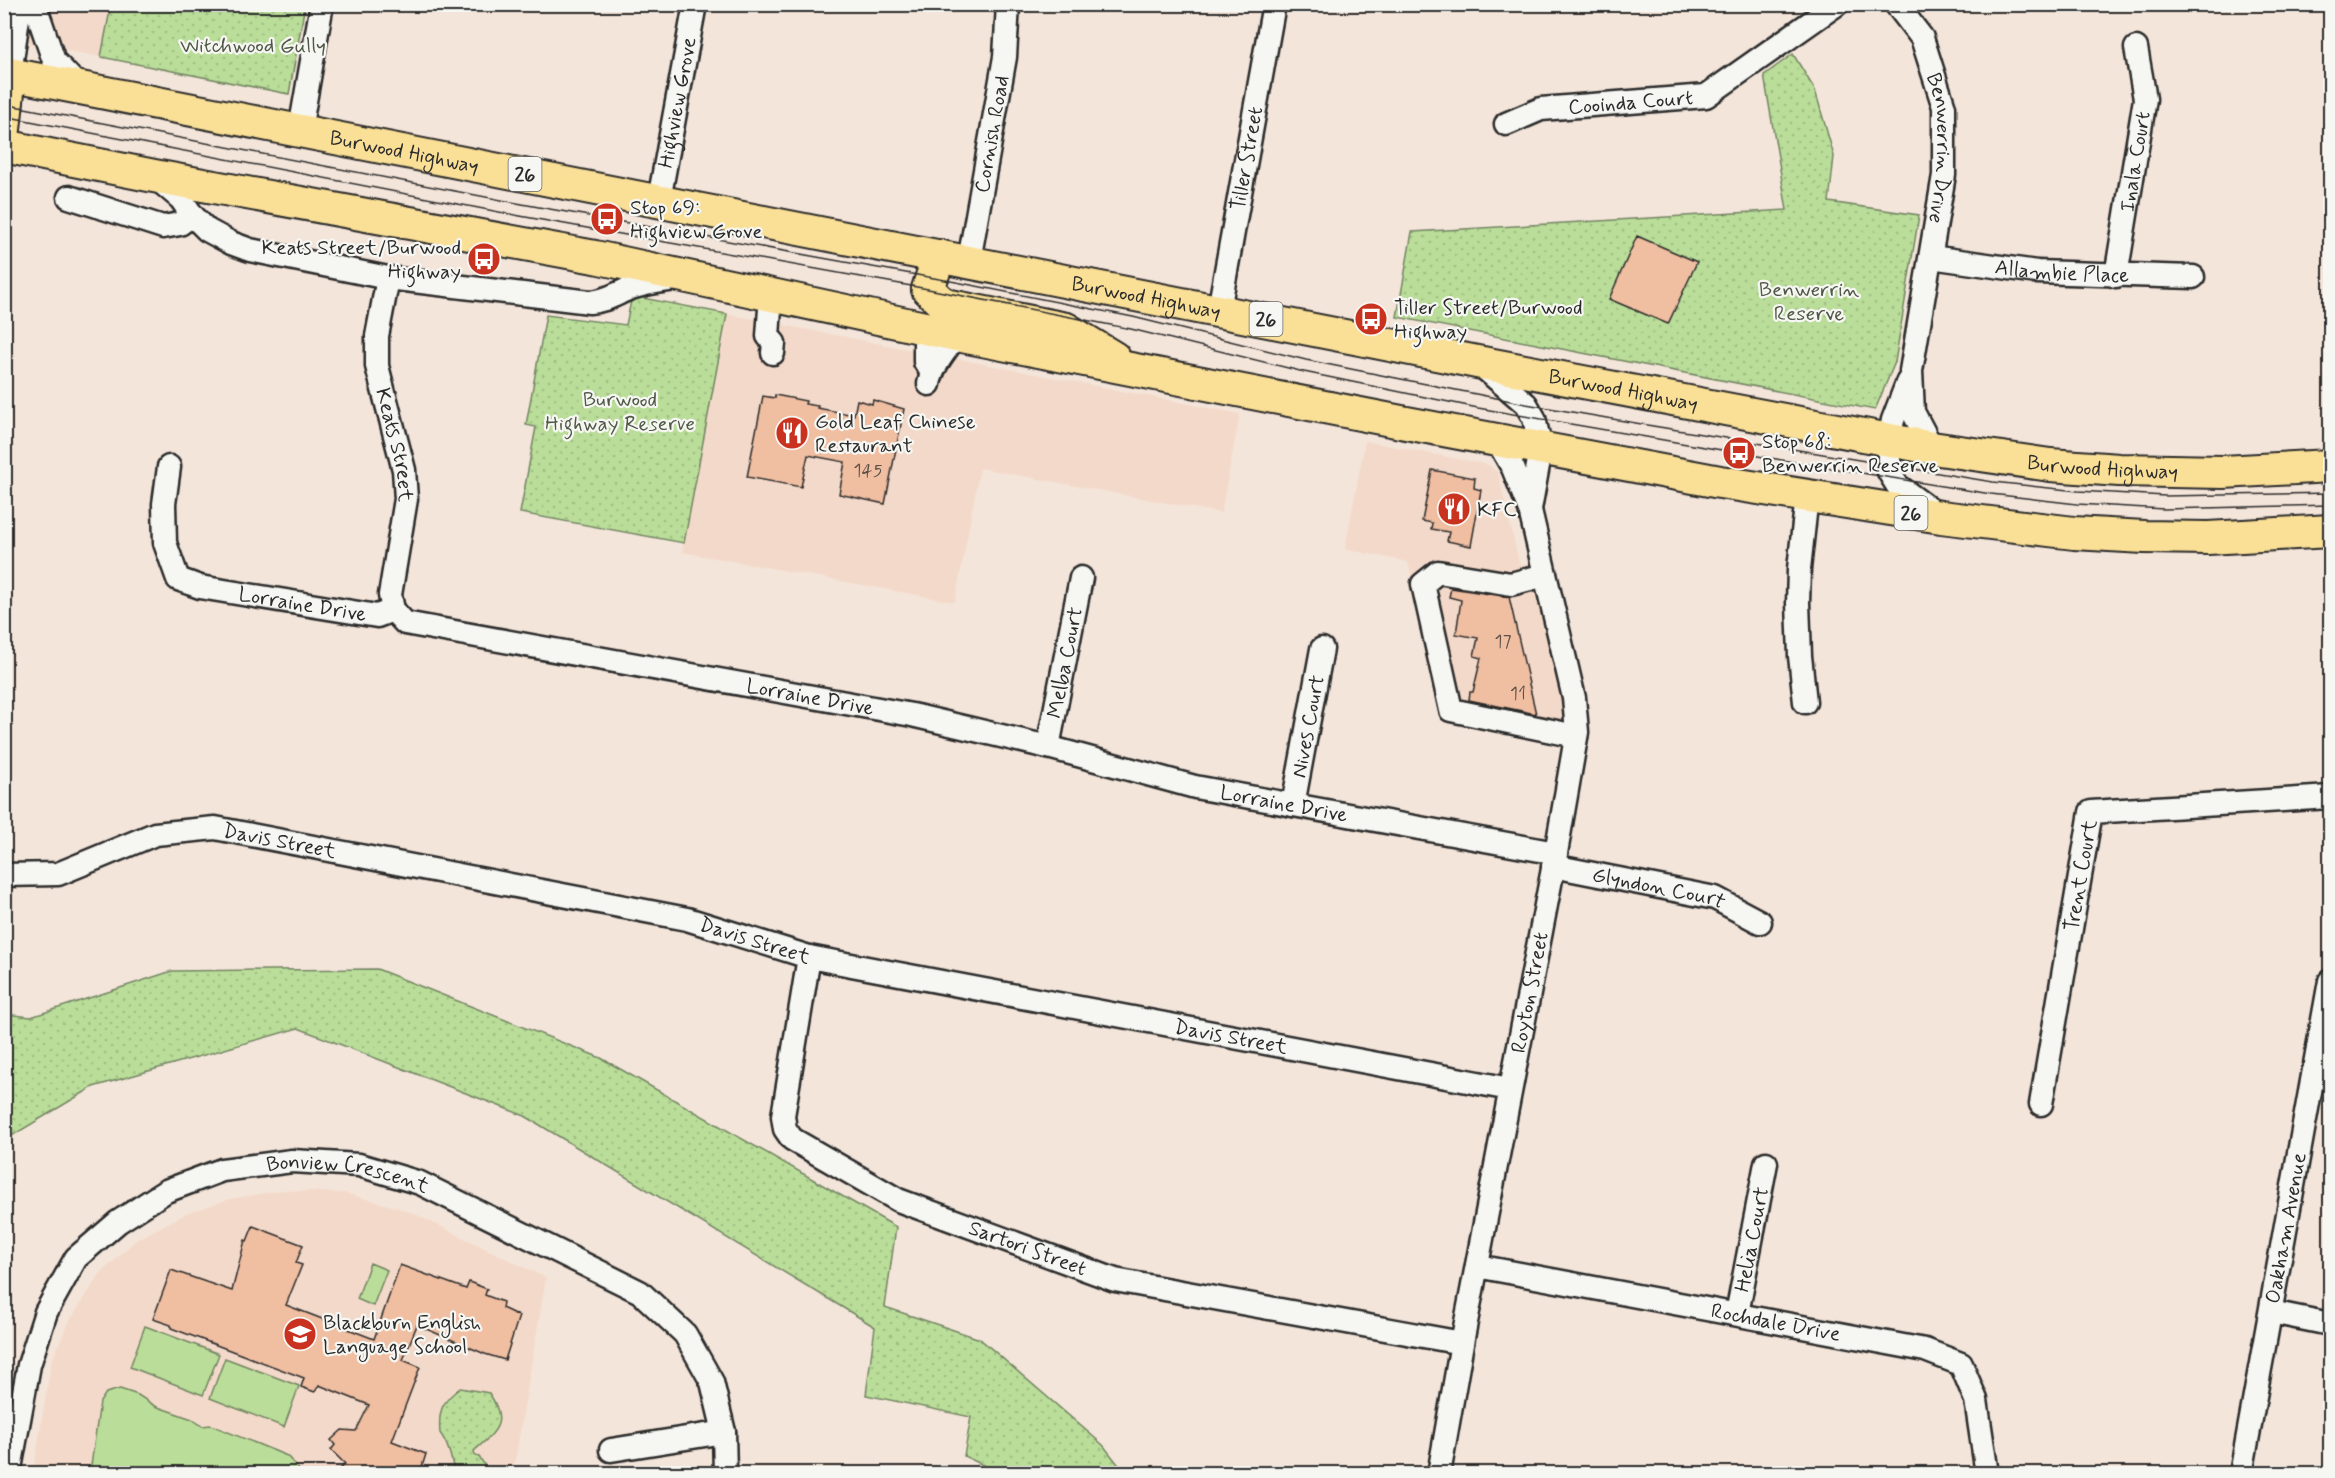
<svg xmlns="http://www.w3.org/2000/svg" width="2335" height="1478" font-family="Mynerve,sans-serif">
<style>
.built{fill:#f3d9c9}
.green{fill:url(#green-dots);stroke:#728462;stroke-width:1.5}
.pitch{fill:#bade99;stroke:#728462;stroke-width:1.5}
.building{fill:#f0bea1;stroke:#2b2b2b;stroke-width:1.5}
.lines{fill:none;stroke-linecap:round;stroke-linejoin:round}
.minor-casing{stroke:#2b2b2b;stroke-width:27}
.highway-casing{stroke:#2b2b2b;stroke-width:36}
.minor{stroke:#f6f6f2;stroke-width:22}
.highway{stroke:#fadf96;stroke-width:32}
.tram{stroke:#2b2b2b;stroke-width:1.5}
.labels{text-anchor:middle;stroke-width:4.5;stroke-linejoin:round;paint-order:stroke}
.number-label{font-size:18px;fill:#5c5048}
.shield{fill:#f6f6f2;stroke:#686867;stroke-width:1.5}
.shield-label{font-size:20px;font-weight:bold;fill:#2b2b2b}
.park-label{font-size:21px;fill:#4f5846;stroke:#f6f6f2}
.street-label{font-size:21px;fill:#2b2b2b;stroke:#f6f6f2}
.poi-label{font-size:21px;fill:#2b2b2b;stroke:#f6f6f2;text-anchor:start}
</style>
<defs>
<pattern id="green-dots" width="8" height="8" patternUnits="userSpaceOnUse" patternTransform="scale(1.5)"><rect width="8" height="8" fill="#bade99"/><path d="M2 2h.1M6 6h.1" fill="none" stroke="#a0bf84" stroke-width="1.8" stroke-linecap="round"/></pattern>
</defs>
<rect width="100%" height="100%" fill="#f4e5da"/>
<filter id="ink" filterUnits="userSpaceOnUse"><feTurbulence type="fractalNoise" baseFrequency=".0167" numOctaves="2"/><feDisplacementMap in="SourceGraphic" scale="12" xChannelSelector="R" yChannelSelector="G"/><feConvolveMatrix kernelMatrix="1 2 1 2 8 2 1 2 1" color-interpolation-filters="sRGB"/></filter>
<g filter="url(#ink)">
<path class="built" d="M4,5H111L101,57L5,39Z
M727,314L1240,414L1221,513L980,468L955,602L682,552Z
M1365,441L1489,465L1498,473L1520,566L1530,564L1567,727L1445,715L1408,562L1345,549Z
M283,1190L344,1193L396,1207L415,1214L546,1278L513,1473L33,1474L51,1363L67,1325L100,1274L136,1240L187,1213L230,1199Z"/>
<path class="green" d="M111,5H305L289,94L101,57Z
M1793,54L1815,90L1834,156L1829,202L1919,215L1895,362L1875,410L1397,317L1412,232L1787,210L1764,75Z
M632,296L727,314L684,543L520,513L536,427L526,425L546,315L626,325Z
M377,969L601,1058L896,1227L885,1307L980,1339L1103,1445L1125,1473H1000L964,1456L971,1417L866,1395L875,1327L525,1116L298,1028L93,1087L5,1140V1014L31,1017L172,971Z
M460,1388L489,1393C509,1423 496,1431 474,1451L475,1456L479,1457L484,1464L485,1473H454C452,1459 449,1445 440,1433C438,1411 442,1401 460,1388Z"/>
<path class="pitch" d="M370,1263L387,1270L373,1306L357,1299Z
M145,1326L219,1354L203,1395L130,1367Z
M225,1358L299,1386L284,1427L210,1398Z
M120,1389L138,1395L155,1406L192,1419L202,1426L211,1425L287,1456L302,1473H90L100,1402L106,1393Z"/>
<path class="building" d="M1637,236L1697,262L1668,324L1609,299Z
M775,395L806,401L805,404L818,406L817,408L854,415L857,400L872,404L873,400L904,409L885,504L839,494L845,462L808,455L801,487L747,477L763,396L775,398Z
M1432,470L1475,478L1474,488L1481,490L1471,546L1447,541L1449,532L1431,529L1432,523L1422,521Z
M1451,588L1509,597L1536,714L1469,700L1470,692H1473L1481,658L1474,656L1478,638L1456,634L1461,600L1449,597Z
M253,1226L303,1245L296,1263L302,1265L286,1305L374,1339L400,1265L466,1289L469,1282L487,1289L485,1295L503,1302L502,1308L519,1316L505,1360L485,1354L417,1325L403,1360L420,1367L392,1441L426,1454L420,1473H336L345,1464L331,1450L335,1445L331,1440L342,1430L356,1431L369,1405L319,1385L315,1392L301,1387L304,1378L171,1328V1325L153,1319L171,1270L232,1291L245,1240L247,1241Z"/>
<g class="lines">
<g class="minor-casing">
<g id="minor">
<path d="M32,4L39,17L54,61L80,88"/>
<path id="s1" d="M1896,4L1922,38L1944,107V175L1911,371L1913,412L1932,448"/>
<path d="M10,74L20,4"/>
<path id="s2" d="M1506,124L1541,109L1706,96L1837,4"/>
<path d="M300,130L322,4"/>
<path d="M155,177L181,199L192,215L207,230L231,243L250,250L388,278L590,302C607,301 617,293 631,288C645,283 660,281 675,279"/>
<path d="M69,197L163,227L180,224L192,215"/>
<path id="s3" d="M659,200L695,4"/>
<path id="s4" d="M1931,257L2037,272L2193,277"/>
<path id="s5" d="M969,261L1005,57L1008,4"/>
<path id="s6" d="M2116,276L2145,99L2136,48"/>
<path id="s7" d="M388,278L377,336V366L404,470L406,499L390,595L393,610"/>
<path d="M771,295L768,336L774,343L773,353"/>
<path id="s8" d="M1219,310L1274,4"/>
<path d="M925,329V362L931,371"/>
<path d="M1477,362L1526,404L1534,418L1541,449L1530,509"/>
<path d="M1908,381L1893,420L1889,440V472L1897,485L1939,516"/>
<path d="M929,384C932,366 946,350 957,335"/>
<path id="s9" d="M169,467L164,504L165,543L178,579L200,587L377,616L393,610L405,623L912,715L1048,747L1195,787L1556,853"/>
<path d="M1545,575L1511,584L1438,572L1423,584L1451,710L1576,736"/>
<path d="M1805,702L1800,656L1798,603L1799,569L1807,496"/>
<path id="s10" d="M1048,747L1081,578"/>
<path id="s11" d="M1293,805L1322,649"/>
<path id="s12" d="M1553,866L1715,898L1760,922"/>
<path id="s13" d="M4,875L58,874L155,834L215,828L687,919L809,957L1510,1089"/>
<path id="s14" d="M809,957L783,1116L785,1129L792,1139L898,1200L1115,1280L1462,1343"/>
<path id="s15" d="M2041,1104L2091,812L2330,797"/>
<path id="s16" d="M1477,1266L1925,1350L1961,1364L1976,1400L1987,1474"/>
<path d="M2271,1312L2330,1324"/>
<path id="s17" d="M1737,1314L1766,1163"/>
<path d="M611,1450L724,1432"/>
<path id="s18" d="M9,1474L29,1365L46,1312L76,1258L118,1222L166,1191L222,1170L292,1161L359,1165L420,1183L640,1292L685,1334L712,1382L724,1432L725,1474"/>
<path id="s19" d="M1439,1474L1462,1343L1556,853L1577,732L1574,698L1530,510L1513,468L1497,440"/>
<path id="s20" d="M2241,1474L2330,981"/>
</g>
</g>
<g class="highway-casing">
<g id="highway">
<path id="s21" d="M4,73L1477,362L1932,448L2050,465L2119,470L2223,472L2330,466"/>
<path d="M4,129L10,74"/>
<path d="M4,146L154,176L595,257L957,335L1401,422L1720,482L1941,517L2074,533L2144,537L2208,538L2330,531"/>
<path d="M939,256L928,289L940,301L950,306L1066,329L1114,358"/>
</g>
</g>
<use href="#minor" class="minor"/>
<use href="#highway" class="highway"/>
<path class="tram" d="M4,104L522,204L956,282L1133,317L1306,360L1526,404L1653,426L1993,482L2078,491L2165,496L2330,493
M4,116L520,216L928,289L1131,329L1304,372L1478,408L1739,453L1991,494L2077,504L2164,509L2330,505"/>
</g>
</g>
<defs>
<g id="bus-disc" transform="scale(1.725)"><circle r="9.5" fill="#c8321e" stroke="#f6f6f2"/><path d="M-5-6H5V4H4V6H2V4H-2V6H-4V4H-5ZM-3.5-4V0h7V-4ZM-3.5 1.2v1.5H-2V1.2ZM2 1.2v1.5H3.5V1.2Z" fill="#fff"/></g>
<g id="restaurant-disc" transform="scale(1.725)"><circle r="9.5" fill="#c8321e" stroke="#f6f6f2"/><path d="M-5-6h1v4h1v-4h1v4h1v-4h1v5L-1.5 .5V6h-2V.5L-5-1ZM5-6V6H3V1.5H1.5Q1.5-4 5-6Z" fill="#fff"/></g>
<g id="school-disc" transform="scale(1.725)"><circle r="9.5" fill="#c8321e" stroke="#f6f6f2"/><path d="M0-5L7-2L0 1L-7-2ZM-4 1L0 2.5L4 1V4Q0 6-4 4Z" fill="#fff"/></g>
</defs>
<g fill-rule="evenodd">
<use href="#bus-disc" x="607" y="219"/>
<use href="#bus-disc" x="484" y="259"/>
<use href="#bus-disc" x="1371" y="319"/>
<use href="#restaurant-disc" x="792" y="433"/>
<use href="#bus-disc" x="1739" y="453"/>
<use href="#restaurant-disc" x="1454" y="509"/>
<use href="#school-disc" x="300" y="1334"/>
</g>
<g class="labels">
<g class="number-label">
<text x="868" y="476">145</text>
<text x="1503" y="647">17</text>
<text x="1518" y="699">11</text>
</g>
<g class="shield">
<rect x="508.5" y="157" width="33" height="34" rx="4.5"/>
<rect x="1249.5" y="302" width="33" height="34" rx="4.5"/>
<rect x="1894.5" y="496" width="33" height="34" rx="4.5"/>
</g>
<g class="shield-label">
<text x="525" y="181">26</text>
<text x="1266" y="326">26</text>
<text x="1911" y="520">26</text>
</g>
<g class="park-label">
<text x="253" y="52">Witchwood Gully</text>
<text x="1809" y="296">Benwerrin<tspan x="1809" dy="24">Reserve</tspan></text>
<text x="620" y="406">Burwood<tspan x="620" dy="24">Highway Reserve</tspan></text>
</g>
<g class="street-label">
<text dy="7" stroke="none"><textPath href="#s3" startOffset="99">Highview Grove</textPath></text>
<text dy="7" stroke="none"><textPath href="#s2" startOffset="128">Cooinda Court</textPath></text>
<text dy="7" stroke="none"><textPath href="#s5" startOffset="129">Cornish Road</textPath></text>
<text dy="7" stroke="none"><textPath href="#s1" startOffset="156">Benwerrin Drive</textPath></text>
<text dy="7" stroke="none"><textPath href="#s21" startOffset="408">Burwood Highway</textPath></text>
<text dy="7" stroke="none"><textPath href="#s8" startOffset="154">Tiller Street</textPath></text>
<text dy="7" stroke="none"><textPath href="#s6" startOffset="116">Inala Court</textPath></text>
<text dy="7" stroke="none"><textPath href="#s4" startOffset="132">Allambie Place</textPath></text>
<text dy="7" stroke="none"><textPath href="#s21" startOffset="1164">Burwood Highway</textPath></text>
<text dy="7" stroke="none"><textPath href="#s21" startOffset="1650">Burwood Highway</textPath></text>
<text dy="7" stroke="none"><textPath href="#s7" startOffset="170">Keats Street</textPath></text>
<text dy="7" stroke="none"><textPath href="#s21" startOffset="2136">Burwood Highway</textPath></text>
<text dy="7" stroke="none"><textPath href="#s9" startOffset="242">Lorraine Drive</textPath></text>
<text dy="7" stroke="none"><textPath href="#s10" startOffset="86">Melba Court</textPath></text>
<text dy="7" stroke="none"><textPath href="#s9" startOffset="764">Lorraine Drive</textPath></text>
<text dy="7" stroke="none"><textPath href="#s11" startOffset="80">Nives Court</textPath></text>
<text dy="7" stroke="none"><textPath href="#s9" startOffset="1250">Lorraine Drive</textPath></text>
<text dy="7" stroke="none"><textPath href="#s13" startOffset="285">Davis Street</textPath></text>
<text dy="7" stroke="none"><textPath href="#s15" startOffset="232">Trent Court</textPath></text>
<text dy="7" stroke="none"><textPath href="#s12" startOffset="108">Glyndon Court</textPath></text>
<text dy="7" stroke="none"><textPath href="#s13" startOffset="771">Davis Street</textPath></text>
<text dy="7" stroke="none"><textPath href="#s19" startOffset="490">Royton Street</textPath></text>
<text dy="7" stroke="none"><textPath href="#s13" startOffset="1257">Davis Street</textPath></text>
<text dy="7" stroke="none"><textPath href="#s18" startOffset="528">Bonview Crescent</textPath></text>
<text dy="7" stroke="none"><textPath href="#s20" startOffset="250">Oakham Avenue</textPath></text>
<text dy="7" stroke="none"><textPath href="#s17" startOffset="76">Helia Court</textPath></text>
<text dy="7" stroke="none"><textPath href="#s14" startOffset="447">Sartori Street</textPath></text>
<text dy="7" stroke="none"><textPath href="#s16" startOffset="304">Rochdale Drive</textPath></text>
</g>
<g class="poi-label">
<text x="630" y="214">Stop 69:<tspan x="630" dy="24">Highview Grove</tspan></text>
<text x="461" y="254" text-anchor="end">Keats Street/Burwood<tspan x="461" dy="24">Highway</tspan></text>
<text x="1394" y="314">Tiller Street/Burwood<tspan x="1394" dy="24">Highway</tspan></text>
<text x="815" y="428">Gold Leaf Chinese<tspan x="815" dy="24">Restaurant</tspan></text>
<text x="1762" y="448">Stop 68:<tspan x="1762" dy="24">Benwerrin Reserve</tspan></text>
<text x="1477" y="516">KFC</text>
<text x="323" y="1329">Blackburn English<tspan x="323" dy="24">Language School</tspan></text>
</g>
</g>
<rect width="2335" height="1478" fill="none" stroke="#f6f6f2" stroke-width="24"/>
<rect x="12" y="12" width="2311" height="1454" fill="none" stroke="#2b2b2b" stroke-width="2" filter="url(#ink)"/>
</svg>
